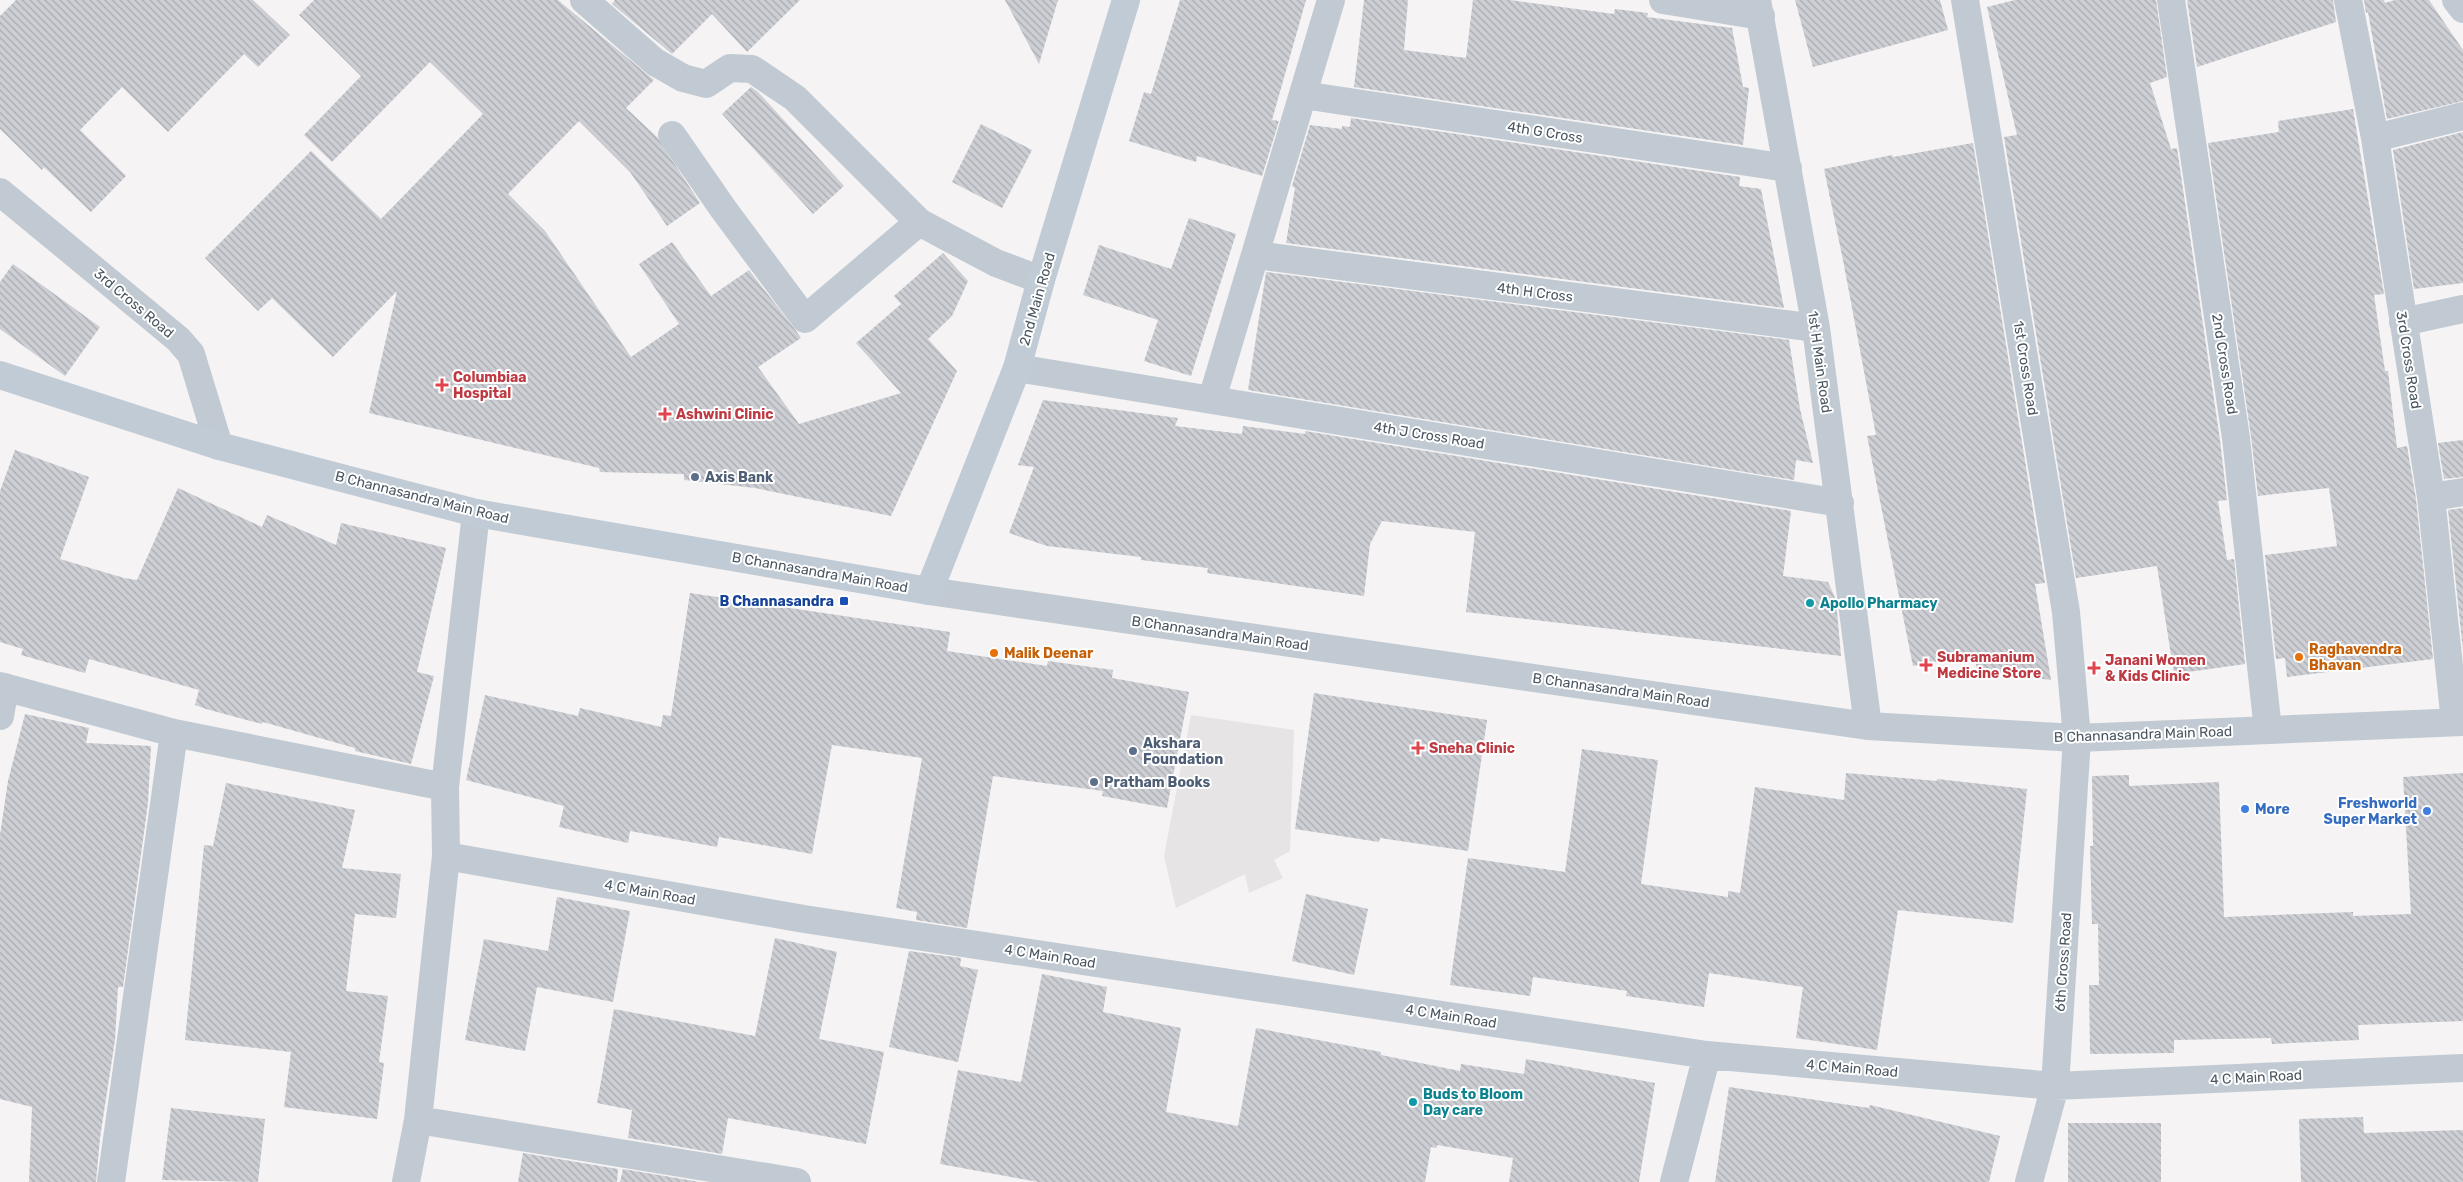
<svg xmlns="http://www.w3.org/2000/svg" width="2463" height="1182" font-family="Rubik,sans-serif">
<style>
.education{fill:#e6e4e5}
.building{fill:url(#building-back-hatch)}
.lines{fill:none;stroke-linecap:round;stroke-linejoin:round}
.minor{stroke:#c1cad2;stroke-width:28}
.tertiary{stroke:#c1cad2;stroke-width:28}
.secondary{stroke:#c1cbd6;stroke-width:28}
.health-dot{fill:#e0444e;stroke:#fff;stroke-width:2}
.service-dot{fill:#5c6f8a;stroke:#fff;stroke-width:2}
.transit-dot{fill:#1a4fb4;stroke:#fff;stroke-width:2}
.culture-dot{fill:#0f9aa8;stroke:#fff;stroke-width:2}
.food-dot{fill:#e8710a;stroke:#fff;stroke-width:2}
.shop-dot{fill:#3f7fe0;stroke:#fff;stroke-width:2}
.labels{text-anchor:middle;stroke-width:4;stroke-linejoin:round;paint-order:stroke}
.street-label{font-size:14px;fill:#4a5661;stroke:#fff}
.health-label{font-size:14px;font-weight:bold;fill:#be3a42;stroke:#fff;text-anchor:start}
.service-label{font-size:14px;font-weight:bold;fill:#4e5e75;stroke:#fff;text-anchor:start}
.transit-label{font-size:14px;font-weight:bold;fill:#164399;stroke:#fff;text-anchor:end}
.culture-label{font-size:14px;font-weight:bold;fill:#0d838f;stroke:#fff;text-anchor:start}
.food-label{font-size:14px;font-weight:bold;fill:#c56008;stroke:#fff;text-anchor:start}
.shop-label{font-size:14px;font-weight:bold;fill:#366cbe;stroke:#fff;text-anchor:end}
</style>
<defs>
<pattern id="building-back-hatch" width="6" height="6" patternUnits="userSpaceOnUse" patternTransform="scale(1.25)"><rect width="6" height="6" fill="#cdcfd5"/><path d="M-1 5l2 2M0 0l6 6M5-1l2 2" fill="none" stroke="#a8abb0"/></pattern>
</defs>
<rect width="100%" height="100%" fill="#f5f3f3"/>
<path class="education" d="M1191,715L1294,730L1290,851L1274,860L1283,878L1249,893L1245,874L1176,908L1164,856Z"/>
<path class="building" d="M16,0H253L290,35L258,67L244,54L168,132L122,87L80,130L126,176L91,212L44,167L42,170L0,129V16Z
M314,0H558L654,80L626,108L657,137L700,203L667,226L630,172L579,121L508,194L545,231L631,357L679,324L639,264L672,242L711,296L749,270L797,332L801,338L758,367L799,424L901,393L856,343L901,304L894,296L943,253L968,281L952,316L928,339L957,371L891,516L755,488L684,480V474L600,472L599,468L369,413L397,291L333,357L272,298L258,311L205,258L311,151L381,219L483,114L430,62L332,162L304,135L361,76L299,15Z
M615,0H800L747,52L712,14L672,54L612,4Z
M1005,0H1058L1039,64Z
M1180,0H1306L1272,120L1279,121L1262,176L1197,156L1196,162L1129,141L1144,92L1151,94Z
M1364,0H1408L1404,50L1466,58L1473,0H1510L1614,14L1615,9L1648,13L1647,17L1732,28L1743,87L1749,88L1743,145L1354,87Z
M1795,0H1940L1948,30L1813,67Z
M2015,0H2156L2167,77L2150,83L2171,149L2177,148L2220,440L2227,500L2218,501L2227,560L2234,559L2245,664L2174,674L2157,566L2076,578L2004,137L2017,135L1987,7Z
M2187,0H2333L2336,22L2197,67Z
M2364,0H2384L2385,3L2395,0H2429L2463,50V101L2387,119L2368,12L2366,13Z
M751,87L758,92L844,186L813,214L722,114Z
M2353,109L2384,294L2374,295L2385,371H2388L2397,448L2407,446L2416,499L2433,659L2287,677L2285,658L2276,659L2265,555L2337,546L2329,488L2258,496L2251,436L2208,143L2279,132L2278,121Z
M1351,118L1740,177L1739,186L1761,189L1784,308L1286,243L1295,188L1292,186L1310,125L1342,129V126L1350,127Z
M981,124L1032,150L1002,208L952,182Z
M2463,132V283L2414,289L2393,150Z
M1973,143L2045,583L2035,584L2051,680L1977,670L1974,655L1913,666L1867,436L1876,435L1843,260L1824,169L1892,155L1893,157Z
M1189,218L1236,234L1191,376L1144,361L1158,320L1083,295L1099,245L1171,269Z
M13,264L100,327L65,376L0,329V282Z
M1266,272L1789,340L1800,409L1813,463L1796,460L1794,480L1248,390Z
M1043,400L1178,418L1175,426L1242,434L1243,426L1305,434V431L1791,511L1783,576L1828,582L1836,600L1841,656L1466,612L1475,532L1382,521L1370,544L1364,596L1207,573L1208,568L1141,560V557L1047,546L1009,533L1034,467L1018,465Z
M2463,440V477L2444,479L2438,443Z
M15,450L89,477L60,559L124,578L137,580L178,488L262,527L267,515L336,545L341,523L446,548L417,672L434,676L411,764L355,751V748L263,722L262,724L206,709L195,705L199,690L89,659L85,673L21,655L23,649L0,642V491Z
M2463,508V650L2448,510Z
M690,593L950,632L947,651L1047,666L1048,661L1113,670L1112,678L1189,692L1167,808L1102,796L1103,791L993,776L967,928L916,920L917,912L896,908L922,758L832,745L812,854L719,837L717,847L630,831L628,843L559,827L564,806L466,780L485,695L578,716L580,708L661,727L663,715L671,716Z
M1314,693L1487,720L1468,851L1380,838L1379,842L1295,829Z
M25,714L89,728L86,743L151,746L148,803L123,987H118L115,1040L100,1138L96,1182H29L32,1107L0,1099V835L8,781Z
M1582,749L1658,760L1641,884L1728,897V891L1740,893L1755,787L1844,800L1846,773L1937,781V779L2027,789L2013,923L1898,910L1877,1050L1796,1038L1803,987L1709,973L1704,1007L1626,996L1627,991L1533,977L1530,996L1450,985L1468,858L1565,872Z
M2463,773V1021L2358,1025L2359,1040L2272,1044L2271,1038L2174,1040V1053L2090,1054L2089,985H2099L2098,924H2092L2090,846H2093L2092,776L2129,775V786L2219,782L2224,917L2353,912V916L2411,914L2403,777Z
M226,783L355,810L342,868L401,874L396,918L355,914L346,991L388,996L379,1062L384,1063L377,1119L284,1107L291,1052L185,1040L204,845L213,846Z
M1306,894L1368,909L1354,975L1292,961Z
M557,897L630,911L613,1002L537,987L525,1051L465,1040L484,939L548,951Z
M775,938L837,952L819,1039L884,1052L866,1144L728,1118L722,1154L628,1138L632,1110L597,1103L614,1009L755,1036Z
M909,951L961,958L960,966L978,970L958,1062L889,1047Z
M1042,974L1107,987L1103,1012L1181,1028L1166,1112L1238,1126L1256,1028L1381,1052V1055L1460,1071L1461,1064L1524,1074L1526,1059L1655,1083L1639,1182H1509L1513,1158L1437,1145V1148L1431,1147L1425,1182H1038L940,1164L958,1070L1021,1082Z
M1729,1087L1869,1108L1870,1105L2000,1136L1989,1182H1715Z
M171,1108L265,1119L258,1182L162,1180Z
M2363,1117L2364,1133L2463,1130V1182H2301L2299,1119Z
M2068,1123H2161V1182H2068Z
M523,1153L618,1169L617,1182H518Z
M623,1169L700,1182H620Z"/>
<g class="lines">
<path class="minor" d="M584,0L655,62L683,78L706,84L730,68L752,69L795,98L919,222
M1663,0L1761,16
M1757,0L1816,328L1868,726
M1965,0L2066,612L2077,738L2055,1086L2029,1182
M2171,0L2236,438L2268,730
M2348,0L2375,138L2431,497L2455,722
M2456,0L2463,9
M1303,95L1788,168
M672,135L724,210L805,319L919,222L996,263L1041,280
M2375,138L2463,116
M0,192L178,339L191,354L219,446
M1255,255L1816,328
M2403,322L2463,309
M1017,368L1840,503
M1212,399L1331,0
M2431,497L2463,492
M0,686L174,733L445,787
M0,716L5,687
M446,856L804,919L1707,1055L2055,1086L2463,1068
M418,1120L797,1182
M111,1182L174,733
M406,1182L418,1120L446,856L445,787L476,513
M1674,1182L1707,1055"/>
<path class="tertiary" d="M929,591L1868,726L2077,738L2463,722"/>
<path class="secondary" d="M0,375L219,446L476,513L929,591L1017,368L1041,280L1126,0"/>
</g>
<g class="health-dot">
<path d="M439.5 377.5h5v5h5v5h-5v5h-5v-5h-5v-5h5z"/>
<path d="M662.5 406.5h5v5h5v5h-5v5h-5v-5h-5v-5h5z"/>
<path d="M1923.5 657.5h5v5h5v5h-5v5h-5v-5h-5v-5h5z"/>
<path d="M2091.5 660.5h5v5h5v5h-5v5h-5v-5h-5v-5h5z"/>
<path d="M1415.5 740.5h5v5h5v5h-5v5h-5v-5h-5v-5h5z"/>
</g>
<g class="service-dot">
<circle cx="695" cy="477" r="5"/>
<circle cx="1133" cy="751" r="5"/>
<circle cx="1094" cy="782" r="5"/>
</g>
<rect class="transit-dot" x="839" y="596" width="10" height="10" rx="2.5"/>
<g class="culture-dot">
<circle cx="1810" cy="603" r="5"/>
<circle cx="1413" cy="1102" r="5"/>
</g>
<g class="food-dot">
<circle cx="994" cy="653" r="5"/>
<circle cx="2299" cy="657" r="5"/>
</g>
<g class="shop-dot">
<circle cx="2245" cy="809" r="5"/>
<circle cx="2427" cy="811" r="5"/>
</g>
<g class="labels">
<g class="street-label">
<text transform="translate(1545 132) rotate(9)" y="5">4th G Cross</text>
<text transform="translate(1535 292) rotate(7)" y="5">4th H Cross</text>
<text transform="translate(1037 299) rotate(-74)" y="5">2nd Main Road</text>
<text transform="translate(134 303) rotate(40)" y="5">3rd Cross Road</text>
<text transform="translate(2409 360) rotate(81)" y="5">3rd Cross Road</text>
<text transform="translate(1820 362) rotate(82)" y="5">1st H Main Road</text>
<text transform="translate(2225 364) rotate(81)" y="5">2nd Cross Road</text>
<text transform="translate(2026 368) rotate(81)" y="5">1st Cross Road</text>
<text transform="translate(1429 435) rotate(9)" y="5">4th J Cross Road</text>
<text transform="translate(422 497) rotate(14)" y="5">B Channasandra Main Road</text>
<text transform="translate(820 572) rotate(10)" y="5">B Channasandra Main Road</text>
<text transform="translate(1220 633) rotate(8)" y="5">B Channasandra Main Road</text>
<text transform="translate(1621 690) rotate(8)" y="5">B Channasandra Main Road</text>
<text transform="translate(2143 734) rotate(-2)" y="5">B Channasandra Main Road</text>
<text transform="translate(650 892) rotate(10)" y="5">4 C Main Road</text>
<text transform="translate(1050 956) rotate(9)" y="5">4 C Main Road</text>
<text transform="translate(2063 962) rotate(-86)" y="5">6th Cross Road</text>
<text transform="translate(1451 1016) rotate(9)" y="5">4 C Main Road</text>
<text transform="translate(1852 1068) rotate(5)" y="5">4 C Main Road</text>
<text transform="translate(2256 1077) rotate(-3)" y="5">4 C Main Road</text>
</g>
<g class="health-label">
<text x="453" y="382">Columbiaa<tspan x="453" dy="16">Hospital</tspan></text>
<text x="676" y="419">Ashwini Clinic</text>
<text x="1937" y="662">Subramanium<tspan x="1937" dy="16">Medicine Store</tspan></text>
<text x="2105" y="665">Janani Women<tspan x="2105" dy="16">&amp; Kids Clinic</tspan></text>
<text x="1429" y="753">Sneha Clinic</text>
</g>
<g class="service-label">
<text x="705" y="482">Axis Bank</text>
<text x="1143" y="748">Akshara<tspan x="1143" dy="16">Foundation</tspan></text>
<text x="1104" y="787">Pratham Books</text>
</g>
<g class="transit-label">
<text x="834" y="606">B Channasandra</text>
</g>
<g class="culture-label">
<text x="1820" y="608">Apollo Pharmacy</text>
<text x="1423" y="1099">Buds to Bloom<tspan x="1423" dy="16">Day care</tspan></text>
</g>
<g class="food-label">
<text x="2309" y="654">Raghavendra<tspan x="2309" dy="16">Bhavan</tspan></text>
<text x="1004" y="658">Malik Deenar</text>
</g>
<g class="shop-label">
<text x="2417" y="808">Freshworld<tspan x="2417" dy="16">Super Market</tspan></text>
<text x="2255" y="814" text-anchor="start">More</text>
</g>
</g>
</svg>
